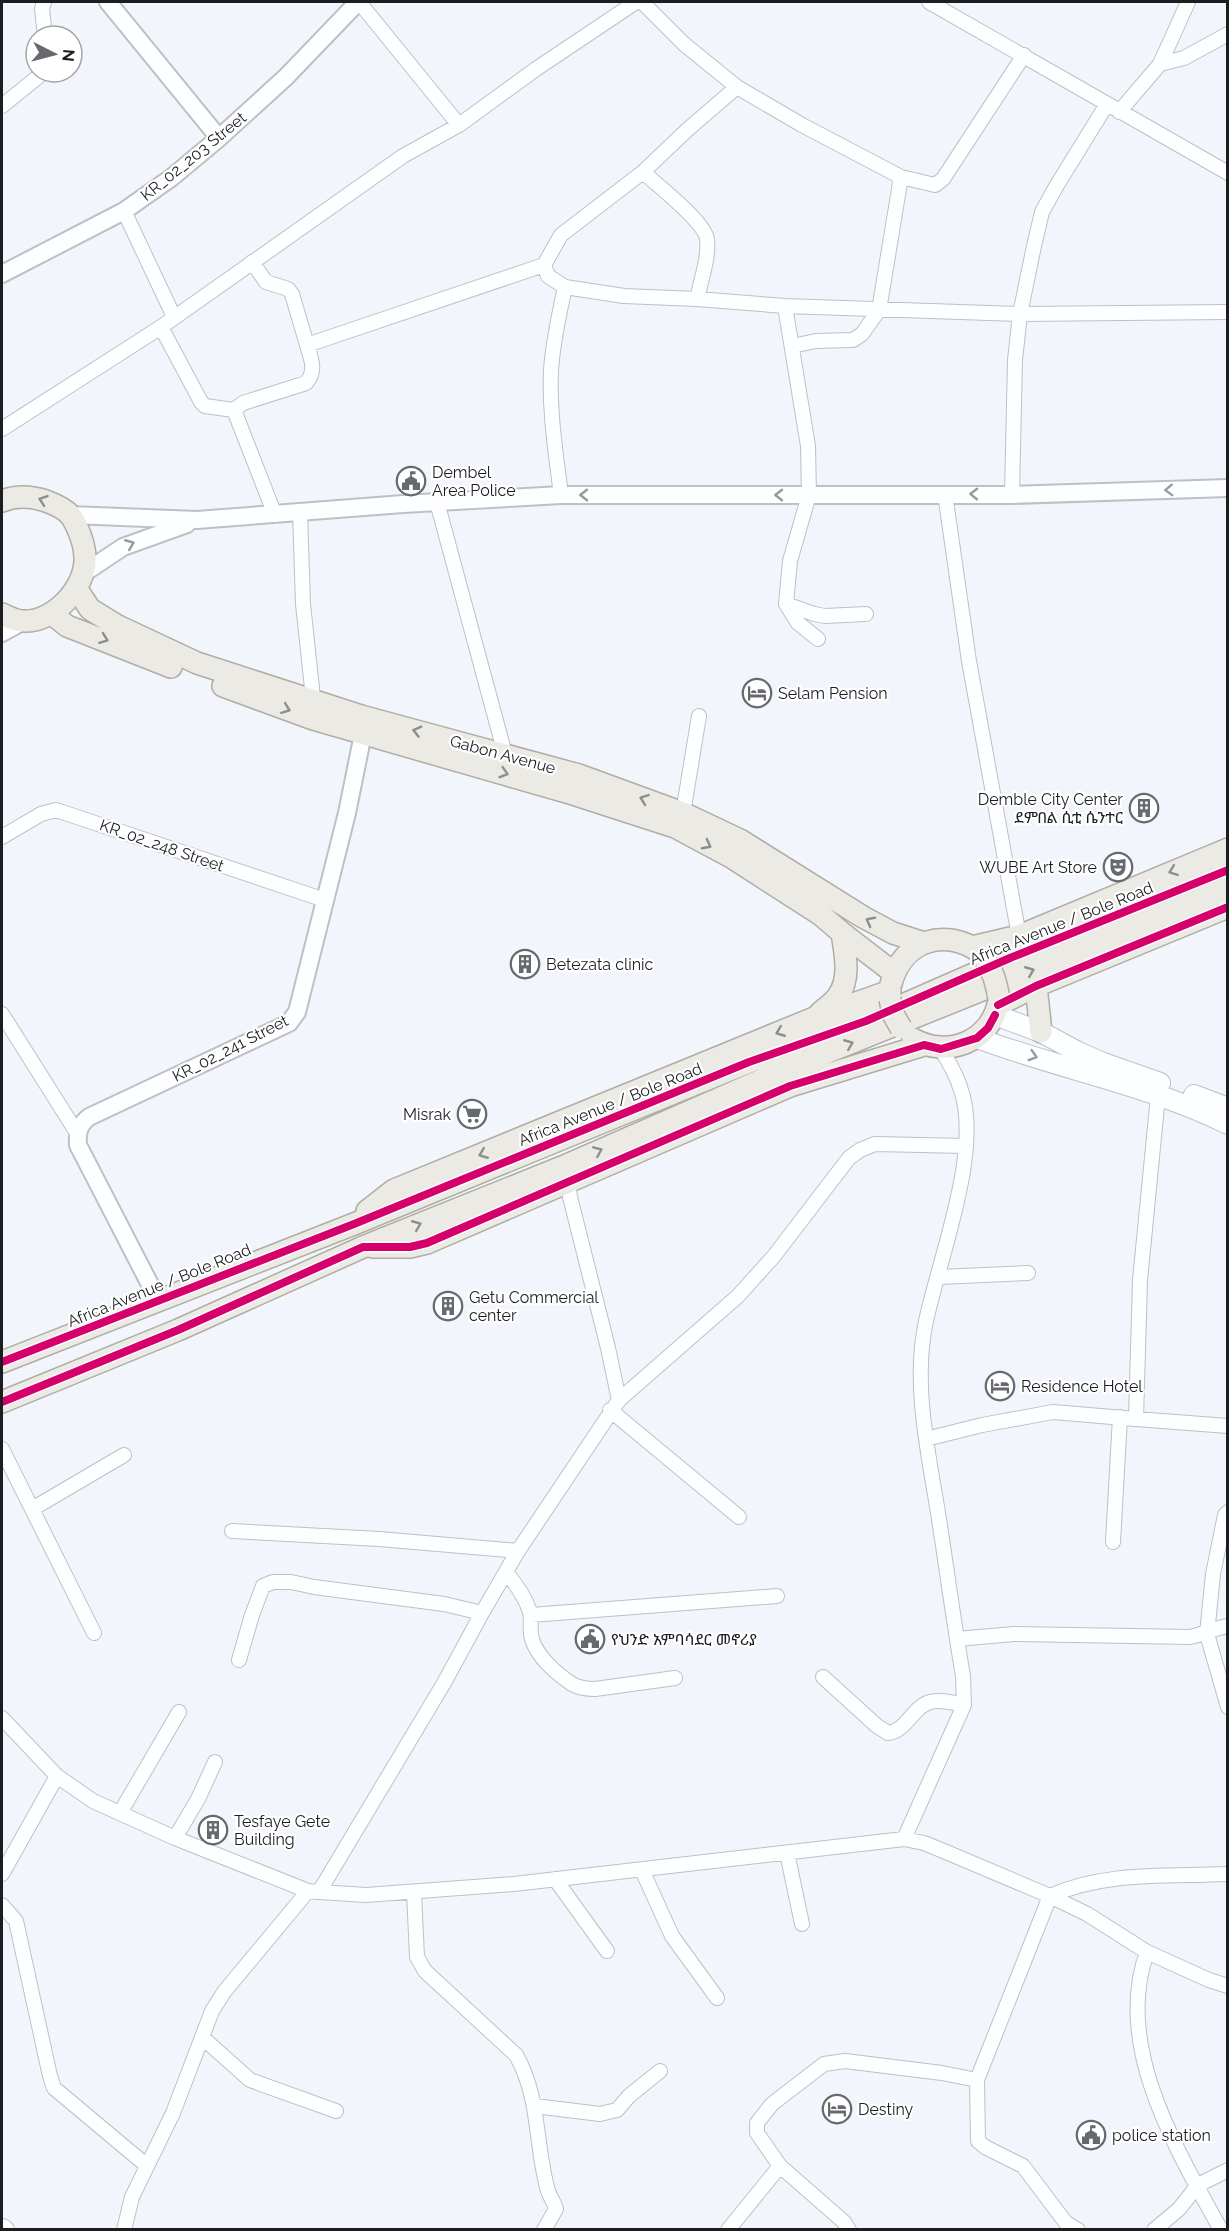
<svg xmlns="http://www.w3.org/2000/svg" width="1229" height="2231" font-family="Raleway,'Noto Sans Ethiopic',sans-serif">
<style>
.lines{fill:none;stroke-linecap:round;stroke-linejoin:round}
.minor-casing{stroke:#bec0c4;stroke-width:16}
.tertiary-casing{stroke:#bec0c4;stroke-width:20}
.secondary-casing{stroke:#bec0c4;stroke-width:22}
.primary-casing{stroke:#afada4;stroke-width:24}
.minor{stroke:#fdfeff;stroke-width:14}
.tertiary{stroke:#fdfeff;stroke-width:16}
.secondary{stroke:#fdfeff;stroke-width:20}
.primary{stroke:#eceae4;stroke-width:21}
.primary-bridge-casing{stroke:#afada4;stroke-width:24;stroke-linecap:butt}
.primary-bridge{stroke:#eceae4;stroke-width:21}
.cycleway-casing{stroke:#fff;stroke-width:11}
.cycleway{stroke:#d6006c;stroke-width:8}
.oneway{stroke:#97999b}
.oneway2{stroke:#8e8e8c}
.labels{text-anchor:middle;stroke-width:4.5;stroke-linejoin:round;paint-order:stroke}
.street-label{font-size:16px;fill:#1b1d21;stroke:#fff}
.poi-label{font-size:16px;fill:#1b1d21;stroke:#fff;text-anchor:start}
</style>
<rect width="100%" height="100%" fill="#f2f6fc"/>
<g class="lines">
<g class="minor-casing">
<path id="minor" d="M44,2L42,9L45,36
M359,2L459,125
M929,2L1228,173
M1160,64L1188,2
M737,87L802,125L901,177L935,185L943,179L1024,55
M2,106L44,72
M1119,112L1160,64L1184,58L1228,34
M643,172C657,185 705,222 707,239C709,258 701,280 697,299
M124,211L174,317
M252,262L266,282L288,289L292,294L307,345
M544,265L548,276L565,287L624,296L697,299L785,306L1020,314L1228,312
M785,306L808,446L809,495L790,561L786,604L798,623L818,639
M161,327L201,402L205,406L234,410
M792,346L816,341L853,340L862,334L879,310L901,177
M2,429L161,327L403,156L459,125L536,69L636,2
M945,494L969,661L1019,936
M561,495C556,454 549,412 551,370C553,342 559,314 565,287
M1012,495L1015,360L1020,314L1034,246L1042,212L1057,185L1107,104
M437,502L505,754
M300,512L303,604L314,707
M275,515L234,410L243,403L306,383C317,371 311,359 307,345L544,265L561,235L643,172L687,130L737,87L684,44L642,2
M786,604L814,614L825,616L866,614
M681,818L683,813L699,716
M2,837L41,814L56,810L325,900
M2,1014L77,1133
M939,1277L1028,1273
M619,1400L738,1296L774,1256L849,1158L860,1150L875,1144L966,1146
M610,1410L739,1517
M1136,1419L1228,1426
M926,1439L982,1425L1053,1412L1136,1419L1140,1280L1158,1096
M2,1449L94,1633
M32,1509L124,1455
M1228,1512L1225,1515L1213,1574L1207,1634L1228,1707
M232,1531L379,1539L518,1551
M1113,1542L1120,1417
M506,1572C516,1584 525,1596 530,1612C532,1620 529,1630 532,1639C537,1657 557,1674 572,1684C579,1688 587,1689 595,1689L675,1678
M531,1615L777,1596
M957,1639L1014,1634L1190,1637C1204,1634 1215,1628 1228,1626
M239,1660L252,1615L263,1586L273,1582H291L314,1587L444,1604L482,1613
M823,1677L877,1726L888,1733C907,1731 912,1707 930,1702C941,1699 954,1703 964,1705
M2,1718L57,1776L93,1801L175,1838L308,1891L319,1892L366,1895L514,1884L904,1839L924,1843L946,1852L1050,1896L1087,1914L1147,1952L1209,1980L1228,1986
M120,1813L179,1712
M175,1838L198,1799L215,1762
M904,1839L964,1705L963,1676C954,1624 947,1571 939,1519C929,1455 912,1385 926,1321C939,1259 982,1151 961,1090C957,1076 949,1062 941,1049
M787,1853L802,1924
M642,1870L672,1936L717,1998
M2,1874L57,1776
M555,1879L607,1951
M319,1892L444,1683L482,1613L518,1551L619,1400L608,1348L570,1197L568,1182
M414,1892L417,1957L425,1971L516,2055C540,2097 535,2142 547,2187C548,2195 554,2201 556,2209L544,2230
M2,1905L16,1921L50,2076L54,2088L146,2165
M1147,1952C1113,2046 1177,2150 1221,2230
M203,2038L250,2080L336,2111
M535,2106L600,2114L617,2110L629,2096L660,2071
M124,2230L132,2197L173,2113L212,2011L224,1992L308,1891
M728,2230L780,2166
M849,2230L844,2222L780,2166L757,2133V2123L772,2104L824,2064L845,2061L942,2073L977,2080
M1078,2230L1066,2223L1023,2166L985,2147L978,2141L977,2080L1050,1896C1106,1871 1167,1877 1228,1874
M1154,2230L1179,2209L1198,2185L1228,2170"/>
</g>
<g class="tertiary-casing">
<path id="tertiary" d="M108,2L219,138
M2,274L124,211L171,178L219,138L286,77L358,2
M71,515L197,520L403,504L561,495H1012L1228,488
M81,575L123,547L187,524
M2,633L22,622
M158,1300L78,1145C77,1132 79,1125 89,1117L289,1023L297,1012L347,813L365,724"/>
</g>
<g class="secondary-casing">
<path id="secondary" d="M995,1015L1041,1032L1078,1052L1103,1063L1160,1083
M977,1038C1060,1069 1149,1085 1228,1124
M1194,1095L1228,1108
M2,2229L4,2230"/>
</g>
<g class="primary-casing">
<path id="primary" d="M2,501C17,495 31,496 46,501C54,504 65,509 70,515C73,518 75,523 77,527C81,536 85,548 85,558C86,588 53,623 23,621C16,621 8,617 2,614
M76,588L90,609L116,625L197,663L361,716L579,775L683,813L740,840L863,917L893,933L924,943
M52,614L67,626L171,667
M223,686L313,719L573,794L675,827L731,857L821,915L842,933L894,973
M972,947L1019,936L1228,849
M891,984C902,941 945,926 981,953
M1036,986L1041,1032
M998,1005L1036,986L1228,907
M820,1013C825,1008 834,1003 838,996C851,979 845,953 842,933
M913,1039C948,1059 993,1041 999,999
M367,1211L394,1190L814,1018L890,991
M373,1247H410L427,1243L790,1086L924,1045
M2,1362L354,1224L749,1062L866,1021L1010,958L1228,870
M2,1402L178,1330L363,1247L562,1167L798,1064L1228,891"/>
</g>
<use href="#minor" class="minor"/>
<use href="#tertiary" class="tertiary"/>
<use href="#secondary" class="secondary"/>
<use href="#primary" class="primary"/>
<g class="primary-bridge-casing">
<path id="primary-bridge" d="M981,953C992,968 996,981 999,999
M890,999L893,1014L901,1028"/>
</g>
<use href="#primary-bridge" class="primary-bridge"/>
<g class="cycleway-casing">
<path id="cycleway" d="M998,1005L1036,986L1228,907
M2,1362L354,1224L749,1062L866,1021L1010,958L1228,870
M2,1402L178,1330L363,1247H410L427,1243L790,1086L924,1045L941,1049L977,1038L988,1028L995,1015"/>
</g>
<use href="#cycleway" class="cycleway"/>
</g>
<defs><path id="oneway-chevron" d="M-2-3.5L2.5 0L-2 3.5" fill="none" stroke-width="1.6" stroke-linecap="round" stroke-linejoin="round" transform="scale(1.5)"/></defs>
<g class="oneway">
<use href="#oneway-chevron" transform="translate(1169 490) rotate(178)"/>
<use href="#oneway-chevron" transform="translate(974 494) rotate(-179)"/>
<use href="#oneway-chevron" transform="translate(584 495) rotate(180)"/>
<use href="#oneway-chevron" transform="translate(779 495) rotate(180)"/>
<use href="#oneway-chevron" transform="translate(130 544) rotate(-22)"/>
<use href="#oneway-chevron" transform="translate(1033 1056) rotate(17)"/>
</g>
<g class="oneway2">
<use href="#oneway-chevron" transform="translate(43 500) rotate(-161)"/>
<use href="#oneway-chevron" transform="translate(104 639) rotate(20)"/>
<use href="#oneway-chevron" transform="translate(286 709) rotate(21)"/>
<use href="#oneway-chevron" transform="translate(417 731) rotate(-165)"/>
<use href="#oneway-chevron" transform="translate(504 773) rotate(17)"/>
<use href="#oneway-chevron" transform="translate(644 799) rotate(-160)"/>
<use href="#oneway-chevron" transform="translate(707 845) rotate(28)"/>
<use href="#oneway-chevron" transform="translate(1173 871) rotate(159)"/>
<use href="#oneway-chevron" transform="translate(870 921) rotate(-152)"/>
<use href="#oneway-chevron" transform="translate(1030 971) rotate(-22)"/>
<use href="#oneway-chevron" transform="translate(780 1032) rotate(158)"/>
<use href="#oneway-chevron" transform="translate(849 1044) rotate(-22)"/>
<use href="#oneway-chevron" transform="translate(598 1151) rotate(-23)"/>
<use href="#oneway-chevron" transform="translate(483 1154) rotate(158)"/>
<use href="#oneway-chevron" transform="translate(417 1225) rotate(-22)"/>
</g>
<defs>
<g id="civic-ring" transform="scale(1.5)"><circle r="9.5" fill="#fff" stroke="#66696e" stroke-width="1.5"/><path d="M-.6-6.5H3V-4.5H.6V-3L4-1V1h2V6H-6V1h2V-1L-.6-3ZM-1.2 2.5V6h2.4V2.5Z" fill="#66696e"/></g>
<g id="hotel-ring" transform="scale(1.5)"><circle r="9.5" fill="#fff" stroke="#66696e" stroke-width="1.5"/><path d="M-6-4.5h1.5V1H6V5H4.5V3h-9V5H-6ZM-4 0a1.8 1.8 0 1 1 3.6 0ZM.5 0V-2.5h3Q6-2.5 6 0Z" fill="#66696e"/></g>
<g id="building-ring" transform="scale(1.5)"><circle r="9.5" fill="#fff" stroke="#66696e" stroke-width="1.5"/><path d="M-4-6H4V6H1V3H-1V6H-4ZM-2.5-4.3h1.7v1.8h-1.7ZM.8-4.3h1.7v1.8H.8ZM-2.5-1h1.7V.8h-1.7ZM.8-1h1.7V.8H.8Z" fill="#66696e"/></g>
<g id="theatre-ring" transform="scale(1.5)"><circle r="9.5" fill="#fff" stroke="#66696e" stroke-width="1.5"/><path d="M-5-5.5Q0-4 5-5.5V0Q5 5 0 6Q-5 5-5 0ZM-3.3-2.5H-1v1.5H-3.3ZM1-2.5H3.3v1.5H1ZM-2.8 1Q0 5.5 2.8 1Z" fill="#66696e"/></g>
<g id="supermarket-ring" transform="scale(1.5)"><circle r="9.5" fill="#fff" stroke="#66696e" stroke-width="1.5"/><path d="M-6-5.5h2.5l.6 2H6L4.5 2H-2.5L-4.4-4H-6ZM-1.5 3.2a1.3 1.3 0 1 0 .1 0ZM3 3.2a1.3 1.3 0 1 0 .1 0Z" fill="#66696e"/></g>
</defs>
<g fill-rule="evenodd">
<use href="#civic-ring" x="411" y="481"/>
<use href="#hotel-ring" x="757" y="693"/>
<use href="#building-ring" x="1144" y="808"/>
<use href="#theatre-ring" x="1118" y="867"/>
<use href="#building-ring" x="525" y="964"/>
<use href="#supermarket-ring" x="472" y="1114"/>
<use href="#building-ring" x="448" y="1306"/>
<use href="#hotel-ring" x="1000" y="1386"/>
<use href="#civic-ring" x="590" y="1639"/>
<use href="#building-ring" x="213" y="1830"/>
<use href="#hotel-ring" x="837" y="2109"/>
<use href="#civic-ring" x="1091" y="2135"/>
</g>
<g class="labels">
<g class="street-label">
<text transform="translate(193 156) rotate(-39)" y="6">KR_02_203 Street</text>
<text transform="translate(503 754) rotate(15)" y="6">Gabon Avenue</text>
<text transform="translate(162 845) rotate(19)" y="6">KR_02_248 Street</text>
<text transform="translate(1061 923) rotate(-22)" y="6">Africa Avenue / Bole Road</text>
<text transform="translate(230 1048) rotate(-27)" y="6">KR_02_241 Street</text>
<text transform="translate(610 1104) rotate(-22)" y="6">Africa Avenue / Bole Road</text>
<text transform="translate(159 1285) rotate(-22)" y="6">Africa Avenue / Bole Road</text>
</g>
<g class="poi-label">
<text x="432" y="478">Dembel<tspan x="432" dy="18">Area Police</tspan></text>
<text x="778" y="699">Selam Pension</text>
<text x="1123" y="805" text-anchor="end">Demble City Center<tspan x="1123" dy="18">ደምበል ሲቲ ሴንተር</tspan></text>
<text x="1097" y="873" text-anchor="end">WUBE Art Store</text>
<text x="546" y="970">Betezata clinic</text>
<text x="451" y="1120" text-anchor="end">Misrak</text>
<text x="469" y="1303">Getu Commercial<tspan x="469" dy="18">center</tspan></text>
<text x="1021" y="1392">Residence Hotel</text>
<text x="611" y="1645">የህንድ አምባሳደር መኖሪያ</text>
<text x="234" y="1827">Tesfaye Gete<tspan x="234" dy="18">Building</tspan></text>
<text x="858" y="2115">Destiny</text>
<text x="1112" y="2141">police station</text>
</g>
</g>
<rect width="1229" height="2231" fill="none" stroke="#1b1d21" stroke-width="6"/>
<g transform="translate(54 54) rotate(96)"><circle r="28" fill="#ffffff" stroke="#a4a5a6" stroke-width="1.5"/>
<path d="M0-4.5L10 22L0 15L-10 22Z" fill="#66696e"/>
<text y="-9" font-size="16" font-weight="bold" text-anchor="middle" fill="#1b1d21">N</text>
</g>
</svg>
